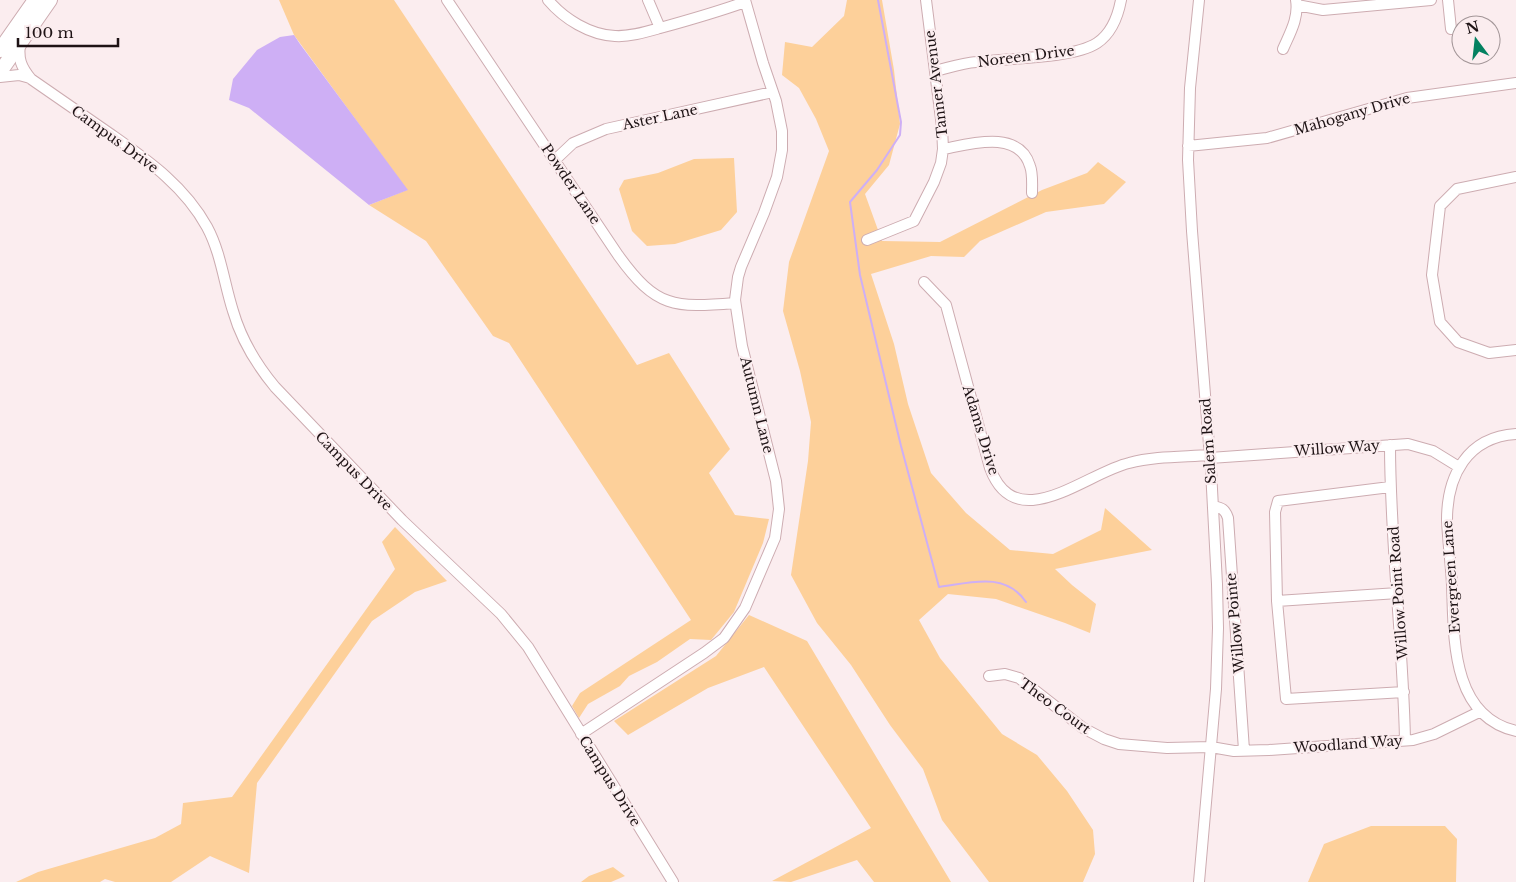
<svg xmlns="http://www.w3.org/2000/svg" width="1516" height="882" font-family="'Libre Baskerville',serif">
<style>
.green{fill:#fdd09a}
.water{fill:#ceaff5}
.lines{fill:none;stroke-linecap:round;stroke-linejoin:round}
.stream{stroke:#ceaff5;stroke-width:2}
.minor-casing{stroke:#cdacb1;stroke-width:12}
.highway-casing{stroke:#cdacb1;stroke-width:16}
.minor{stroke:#fff;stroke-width:10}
.highway{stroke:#fff;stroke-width:14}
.labels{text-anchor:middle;stroke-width:4.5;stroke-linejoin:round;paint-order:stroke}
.street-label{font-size:14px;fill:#1e1315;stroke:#fbedef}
</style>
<rect width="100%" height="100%" fill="#fbedef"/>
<path class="green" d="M279,0H394L637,365L669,353L730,449L709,473L735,515L769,519L763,543L734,612L711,640L690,639L657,662L629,676L620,686L588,704L579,718L572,706L580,693L691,620L509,343L493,336L426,241L369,205L407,190L294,35Z
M847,0H882L894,70L900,124L889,165L865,194L882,241L940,242L1042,190L1087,173L1098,162L1126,182L1104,204L1046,212L980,241L964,257L931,256L871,274L894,344L908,404L931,473L966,513L1010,550L1053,554L1101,530L1105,508L1152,550L1055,569L1072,585L1096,604L1090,633L1065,623L996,599L948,594L919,620L940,658L1002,734L1037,755L1067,791L1093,830L1095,854L1083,882H989L942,820L923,769L890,725L851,665L817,623L791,575L808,461L811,422L800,371L783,311L789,262L829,151L816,119L799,88L782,75L785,42L812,47L844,16Z
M734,158L737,212L721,230L675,244L647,246L632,231L619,189L624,180L658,173L694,159Z
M395,527L447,581L415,592L372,621L257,783L249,873L210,856L171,882H115L105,879L100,882H16L38,872L155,838L181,824L183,803L232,797L395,569L382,542Z
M749,615L807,641L951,882H874L857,860L791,882L772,881L871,828L764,667L708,688L628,735L614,721L716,656Z
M1371,826H1445L1457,839L1456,882H1308L1324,844Z
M613,867L625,876L611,882H581L589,876Z"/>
<path class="water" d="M294,35L300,44L408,190L369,205L249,108L229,100L233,79L257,50L280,37Z"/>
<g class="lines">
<path class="stream" d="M878,0L901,122L900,135L877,170L850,202L860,275L901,446L939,587C970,583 1005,571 1026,602"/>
<g class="minor-casing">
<path id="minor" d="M447,0L618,255C656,308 674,308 735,303
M548,0C564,19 590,35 615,36C630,37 646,32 660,28C689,20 717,12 745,2
M648,0L660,28
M1199,0L1190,88L1188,160L1192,231L1211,470L1217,584L1218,628L1216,689L1199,882
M1448,0L1451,29
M1297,5L1323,10L1431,0
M20,44C18,59 21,67 31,79C57,97 83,115 109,133C147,160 184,185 207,227C221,253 224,283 233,311C241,339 256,364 275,387L402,520L501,614L528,647L673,882
M1283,49C1290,33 1299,18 1296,0
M935,71C948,68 962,63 976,62C1007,58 1072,59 1097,43C1112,33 1118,16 1121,0
M0,77L19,75L30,78
M1188,146L1267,138L1407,98L1516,83
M943,149C970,144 1019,129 1030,166C1033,174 1032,184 1032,193
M555,160L573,143L606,129L773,92
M1516,177L1457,189L1440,206L1432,275L1440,322L1458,342L1489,353L1516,350
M867,240L914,221L934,182L941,163L943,149L942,127L926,0
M924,282L946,305L990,468C1016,538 1086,473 1129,463C1155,456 1183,457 1210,455
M1516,434C1467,437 1447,476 1447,520C1448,542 1451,564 1452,585C1454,638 1451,716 1516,731
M1390,445C1390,543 1403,642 1405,740
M1210,458L1408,444L1433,451L1459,467
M1390,487L1278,501L1275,512L1277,601L1286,699L1404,692
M1213,506C1222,508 1225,509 1228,518L1244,750
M1277,601L1398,593
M989,676L1005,674L1019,678L1083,728L1104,739L1119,744L1167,748L1211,747L1234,751L1269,750L1413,740L1434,734L1479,712
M581,734L704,653L724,638L745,608L775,538L779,509L776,481L742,346L735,300L738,277L741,267L764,213L777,177L782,150V131L776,101L763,63L745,0"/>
</g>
<g class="highway-casing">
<path id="highway" d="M0,50L35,0
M0,72L50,0"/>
</g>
<use href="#minor" class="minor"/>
<use href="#highway" class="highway"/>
</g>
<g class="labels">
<g class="street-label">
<text transform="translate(1026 56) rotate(-7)" y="5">Noreen Drive</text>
<text transform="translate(936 84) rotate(-97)" y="5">Tanner Avenue</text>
<text transform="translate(1352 114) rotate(-16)" y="5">Mahogany Drive</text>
<text transform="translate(660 117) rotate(-12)" y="5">Aster Lane</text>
<text transform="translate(115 139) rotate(36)" y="5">Campus Drive</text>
<text transform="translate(571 184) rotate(56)" y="5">Powder Lane</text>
<text transform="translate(757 405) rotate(76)" y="5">Autumn Lane</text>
<text transform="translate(981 430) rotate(73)" y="5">Adams Drive</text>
<text transform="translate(1208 441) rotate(-94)" y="5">Salem Road</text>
<text transform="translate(1337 448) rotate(-4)" y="5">Willow Way</text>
<text transform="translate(354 471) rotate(46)" y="5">Campus Drive</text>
<text transform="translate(1451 577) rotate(-94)" y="5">Evergreen Lane</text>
<text transform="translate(1398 593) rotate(-94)" y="5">Willow Point Road</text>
<text transform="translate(1235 623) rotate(-95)" y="5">Willow Pointe</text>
<text transform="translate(1055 706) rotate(36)" y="5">Theo Court</text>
<text transform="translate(1348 744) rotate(-4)" y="5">Woodland Way</text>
<text transform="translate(610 781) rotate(58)" y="5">Campus Drive</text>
</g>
</g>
<g transform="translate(1476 40) rotate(345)"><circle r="24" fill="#fbedef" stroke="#a39698"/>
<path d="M0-4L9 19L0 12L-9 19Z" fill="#038160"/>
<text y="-8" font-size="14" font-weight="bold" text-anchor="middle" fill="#1e1315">N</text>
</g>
<path d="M18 38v8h100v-8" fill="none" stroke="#1e1315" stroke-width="2.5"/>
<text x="25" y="38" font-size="15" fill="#1e1315" stroke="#fbedef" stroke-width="4" paint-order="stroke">100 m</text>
</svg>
